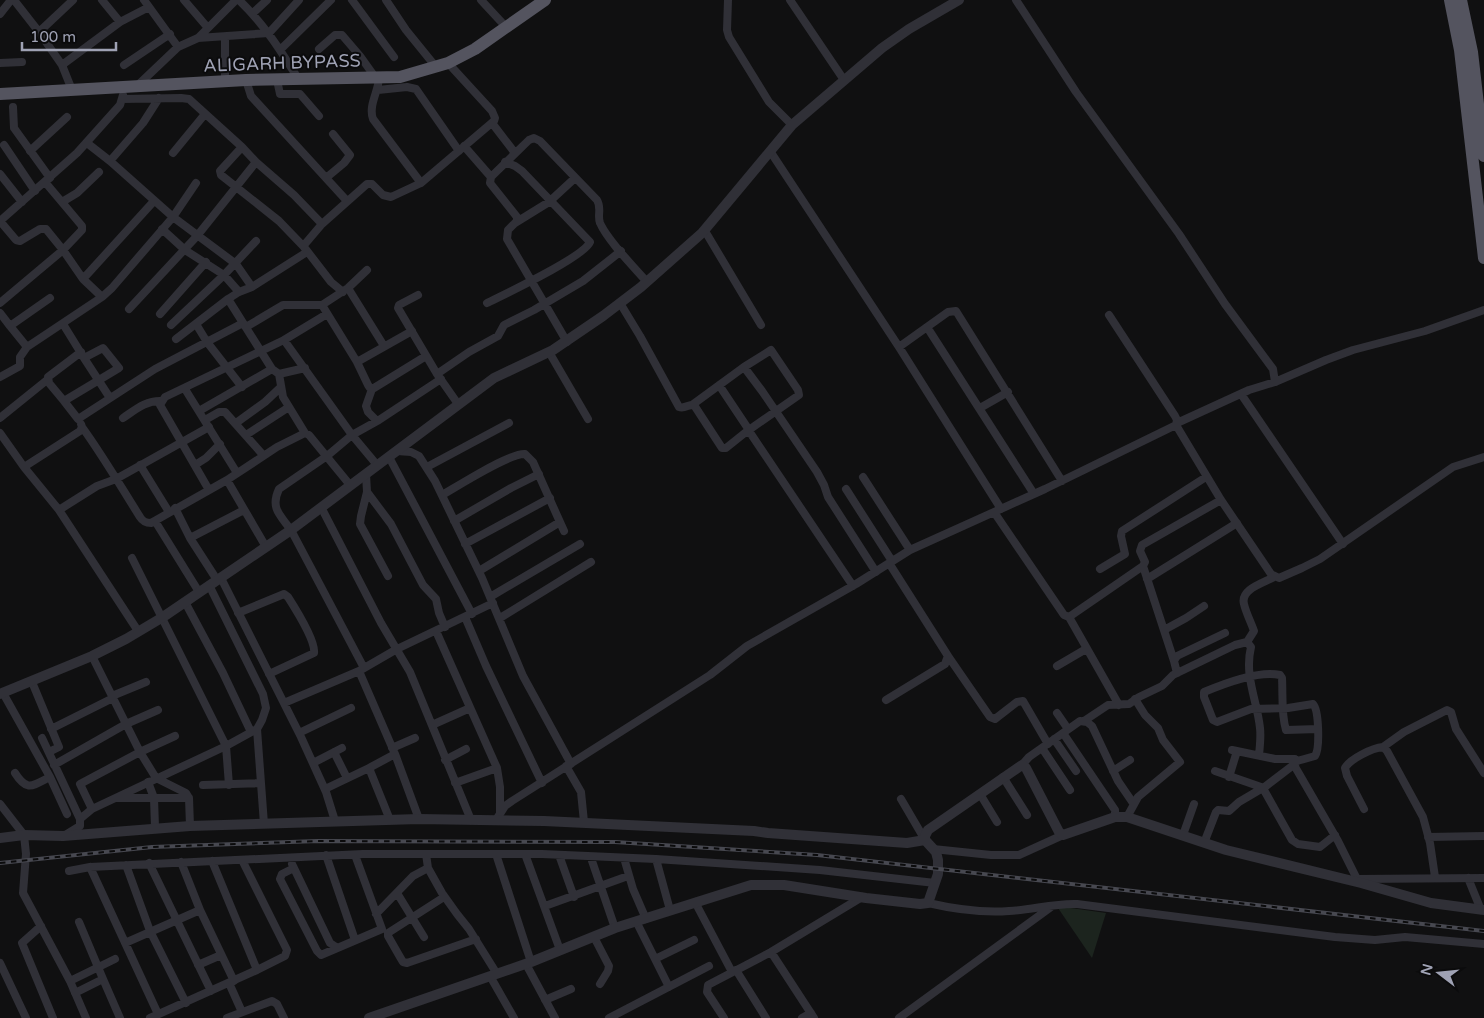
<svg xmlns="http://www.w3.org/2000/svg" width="1484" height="1018" font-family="'Varela Round',sans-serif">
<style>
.green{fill:#1c241e}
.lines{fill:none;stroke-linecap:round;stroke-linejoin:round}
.minor{stroke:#303037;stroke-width:8}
.tertiary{stroke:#303037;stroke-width:10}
.trunk{stroke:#54545f;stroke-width:12}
.rail-casing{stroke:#474850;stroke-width:4}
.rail{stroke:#0b0b0c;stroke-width:2;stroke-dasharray:5.5;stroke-linecap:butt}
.labels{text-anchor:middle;stroke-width:4;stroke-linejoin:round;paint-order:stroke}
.street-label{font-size:18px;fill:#9fa2b4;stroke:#0b0b0c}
</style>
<rect width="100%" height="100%" fill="#101011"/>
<path class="green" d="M1064,907L1106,913L1092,958L1058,908Z"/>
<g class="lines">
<path class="minor" d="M14,0L39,32
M102,0L120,22
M144,0L178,47
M184,0L208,28
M239,0C264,24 281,51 299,80
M352,0L394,57
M386,0L406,30L436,67
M481,0L506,27
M728,0L727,30L729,37L769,102L792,125
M790,0L844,80
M1016,0L1076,92L1179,234L1225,304L1273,369L1275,382
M253,13L267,0
M0,14L11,0
M225,37V82
M198,38L269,33L299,0
M319,49L335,35H342L360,56L375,77
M280,50L331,0
M0,63L22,62
M62,65L120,22L149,7
M124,65L170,34
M379,77C379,91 368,105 373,119L421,183
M246,80L251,96L347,201
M277,80L280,94H300L319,116
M137,86L178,47L198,38L236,0
M72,90L62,65L39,32L73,0
M378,90L407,87L416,89L459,151
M122,99L181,98L189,99L242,147L256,162L294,195L322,224
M13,107L14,128L50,178
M492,123L515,153
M87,143L110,161L173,217L236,264L252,287
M4,145L35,191
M464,146L491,177
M242,147L220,171L221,175L279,221L304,247
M30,151L67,117
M770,151L899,347L1001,509
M173,153L205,114
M110,161L143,123L159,98
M0,174L22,202
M326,178L344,163L350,155L333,134
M62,202L77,193L99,172
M0,221L77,153L120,105L123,95
M0,221L16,240L20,241L40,229H46L63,250L83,279L102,297
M515,223L549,202L575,178
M162,229L185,250L224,275L239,292
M705,231L761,325
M367,270L348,288L322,305L357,362L368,385L370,388H374L426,356
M83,279L154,201
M348,288L384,346
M343,292L331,282L304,247L305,244L322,224L367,184H372L383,195L391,197L421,183L494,121L495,118L492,111L448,63
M418,295L399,305L398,308L437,374L458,404
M228,299L272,369L279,374L283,397L305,433
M0,303L63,250L82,230V226L45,182
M487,303C505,294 584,257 590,242L522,171L515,166L505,162
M620,303L640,336L679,407C685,409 689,404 694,405L722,448H726L746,432L751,434L853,586
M129,309L197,236L256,162
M0,313L10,326
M160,314L206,262
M63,324L84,358L103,348L119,368L64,401L78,419L155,369L243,323
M196,324L207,342L242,387
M171,325L224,275L256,241
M246,327L283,305H322
M927,327L1034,494
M176,339L228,299L239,292L252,287L307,252
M284,340L327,314
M567,342L507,239L508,230L517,221V217L490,183L491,177L494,174L529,140L534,138L540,141L597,200C602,208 597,215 600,223C608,241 633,266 647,282
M27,347L10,326L50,298
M899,347L948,312L956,311L1062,481
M549,352L588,419
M84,358L110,398
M357,362L412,331
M744,367L762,391L817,472L824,485L828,497L876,572
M279,374L305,368
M437,374L469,352L498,336L504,325L534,310L583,281L621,251
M0,377L20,366V357L27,347L102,297L112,288L173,217L196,183
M719,385L749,430
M185,389L237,473
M372,389L366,406L368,412L377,421
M1241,394L1343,544
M64,401L49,383L48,377L81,352
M692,405L744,367L771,350L798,390L799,395L746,432
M980,408L1008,392
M199,411L272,369
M0,418L47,380
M123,418C135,410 146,400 162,401
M205,420L219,412H225L263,455
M236,423L265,402L281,387
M1177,423L1249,390L1275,382L1326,360L1353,350L1425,331L1484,310
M1176,425L1221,500L1271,574L1279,578L1302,568L1320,559L1453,467L1484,457
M82,427C103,456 121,487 140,517C143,522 146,523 151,523L227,480L277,447L305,433L309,435L350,485
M0,433L24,467L80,431L82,427L81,424
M246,435L289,407
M397,451L411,452L419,456L435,481L482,578L523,676L571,764
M389,457L472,614
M140,465L169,512
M195,465L206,458L220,444
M24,467L59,510L138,631
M427,467L509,423
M366,474L367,492L391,524L423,585L436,599L439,613L445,627
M863,477L910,550
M227,480L266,547
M846,489L892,561
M209,490L160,405L165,397L284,340L352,435L377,465
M367,492L361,516L360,524L388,576
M442,495C458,486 509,453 525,454L533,462L564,531
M321,507L381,623L410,672L471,820
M175,508L190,538L217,580
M59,510L97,486L116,479L209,427
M994,512L1064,615L1069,617L1143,566L1145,562L1140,551L1142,545L1221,500
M155,521L199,592
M454,521L511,488L539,474
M190,538L244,510
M465,544L550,498
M132,558L226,746L229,785
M1143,566L1174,661
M1100,569L1125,554L1121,536L1122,531L1206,477
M479,571L560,522
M221,578L301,737L326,792L335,821
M1147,579L1237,523
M490,597L580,544
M185,602L223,673L251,732
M238,613L284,594L288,597C295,608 316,641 314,653L269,674
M465,617L486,666L542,783
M1069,617L1119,705
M500,618L591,562
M1164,630L1186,618L1204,606
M436,631L497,768L500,787V812
M1247,642L1254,631C1251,622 1246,613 1244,604C1240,589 1264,583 1274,577
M92,656L140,752L156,778L186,793L189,798L190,826
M948,656L990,717L995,719L1017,702L1023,701L1048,744
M1057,666L1086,649
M364,668L291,530C280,515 270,508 279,489L327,456L352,435L379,420L441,379
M359,671L395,754L419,819
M1177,673L1174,661L1177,656L1225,633
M32,682L59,747L49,752
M3,693L50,777L67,814
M112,696L146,682
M886,700L945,664L948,656L889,563
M284,703L359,671L397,649L493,603
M1057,713L1068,729
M1084,721L1108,705L1129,704L1139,697L1162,686L1173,675L1235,645L1247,642L1251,647C1244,676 1257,700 1260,728C1261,737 1260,746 1259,755
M432,725L470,708
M51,729L113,698
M257,729L264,824
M299,733L351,708
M1063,733L1115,810V817
M42,738L80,819
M1054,739L1076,771
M1383,747L1404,732L1447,710L1451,712L1456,729L1484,773
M392,748L415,738
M1042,748L1070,790
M1232,750L1275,759H1295L1297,761L1315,756C1320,749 1319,710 1313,704L1288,708L1251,709L1217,722L1213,720L1204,697V692C1223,684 1259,670 1280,675L1282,678C1283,695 1281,714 1286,730L1318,729
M334,752L347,778
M445,760L466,749
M313,763L342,748
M54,765L126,724L158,710
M1022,765L1029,757L1080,721L1087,722L1092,726L1118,781L1133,803
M1294,765L1338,841L1357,879L1484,878
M566,766L581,792L584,822
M369,768L390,820
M1113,771L1130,760
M1215,771L1264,788
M15,773C27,792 32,786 50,777
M1003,777L1027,815
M1229,777L1237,751
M148,782L154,798L155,827
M455,783L497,768
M203,785L260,783
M325,789L369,768L395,754
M1262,789L1296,763
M980,794L997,822
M118,798H189
M901,799L925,840
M0,804L24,835L26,854L23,893L70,981L86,1018
M92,809L80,784L140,752L175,736
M1364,809L1347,776L1345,768C1350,759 1372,748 1383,747L1387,751L1423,817L1430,843L1435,877
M1127,817L1138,797L1180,762L1163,740L1158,728L1145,715L1135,699
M496,820L505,806L512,801L710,675L747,646L856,584L910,550L1045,489L1176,425L1177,420L1175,416L1109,315
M67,834L80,826V819L92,809L226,746L257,729L262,720L266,708L263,694L209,585
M1183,835L1194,804
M1428,837L1484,836
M1204,843L1216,812L1218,810L1229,811L1239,802L1261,789L1264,790L1292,840L1298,844L1320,847L1335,835
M933,849L991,855H1019L1063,835
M426,854L428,868L442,893L457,914L469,929L497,974
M496,854L531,962
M525,854L560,950
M326,855L355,940
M559,855L574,897
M591,858L615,928
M624,858L633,889L646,919
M656,859L670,910
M242,860L287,950L285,956L257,970
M181,862L200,910L234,981
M149,863L211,991
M292,864L330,943L336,947
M126,865L150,931L186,1003
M90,867L158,1014
M294,868L282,874L280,879L317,951L321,955L382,929L355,855
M69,871L90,867L363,854H542L656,859L820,870L935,883
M1468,878L1481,910
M397,893L424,937
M444,897L388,933V936L400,957L403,962L407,963L476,939
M695,902L732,972
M928,903C954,909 982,913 1009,911C1032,910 1054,903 1077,904L1335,937L1375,940L1405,937L1484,944
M545,906L628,876
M376,914L413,876L428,868
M636,921L669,987
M41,926L22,943L53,1018
M594,937L609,966L608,971L600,984
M125,943L200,910
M771,952L814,1018
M655,959L694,940
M0,963L26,1018
M526,964L555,1018
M198,965L221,955
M736,970L766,1018
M490,976L514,1018
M103,979L120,1018
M70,981L115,959
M229,983L242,1012
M75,993L103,979L79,922
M545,1000L571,989
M150,1018L257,970L212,861
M227,1018L272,1001L277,1004L284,1018
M609,1018L709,966
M724,1018L707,992L708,985L771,952L862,897
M802,1018L811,1013
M899,1018L1051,907"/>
<path class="tertiary" d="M0,694L92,656L126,639L163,617L291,530L494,378L553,350L603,316L641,287L702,233L792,125L882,48L909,29L959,0
M0,838L24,835L63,836L190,826L419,819L544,821L754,831L768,833L907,843L925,840
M369,1018L531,962L615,928L751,885H784L866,898L920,904L928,903L938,874V860L936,852L925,840V836L928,830L1022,765L1026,768L1059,832L1063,835L1115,817H1127L1226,850L1361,883L1431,903L1484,910"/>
<path class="trunk" d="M1450,0L1460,50L1484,258
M1461,0L1472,52L1484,156
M0,94L246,80L400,77L448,63L475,49L545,0"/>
<g class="rail-casing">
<path id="rail" d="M0,863L152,847L318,841L615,842L817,855L1484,931"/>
</g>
<use href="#rail" class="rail"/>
</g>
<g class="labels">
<g class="street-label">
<text transform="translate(282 63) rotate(-2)" y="6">ALIGARH BYPASS</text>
</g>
</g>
<g transform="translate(1439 973) rotate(286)" stroke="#0b0b0c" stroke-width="4" paint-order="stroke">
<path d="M0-4L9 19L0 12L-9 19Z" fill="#9fa2b4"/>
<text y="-8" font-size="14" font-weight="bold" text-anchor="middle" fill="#9fa2b4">N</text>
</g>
<path d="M22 42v8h94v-8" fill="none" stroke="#9fa2b4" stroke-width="2.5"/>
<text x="30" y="42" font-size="15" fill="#9fa2b4" stroke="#0b0b0c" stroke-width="4" paint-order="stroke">100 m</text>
</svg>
